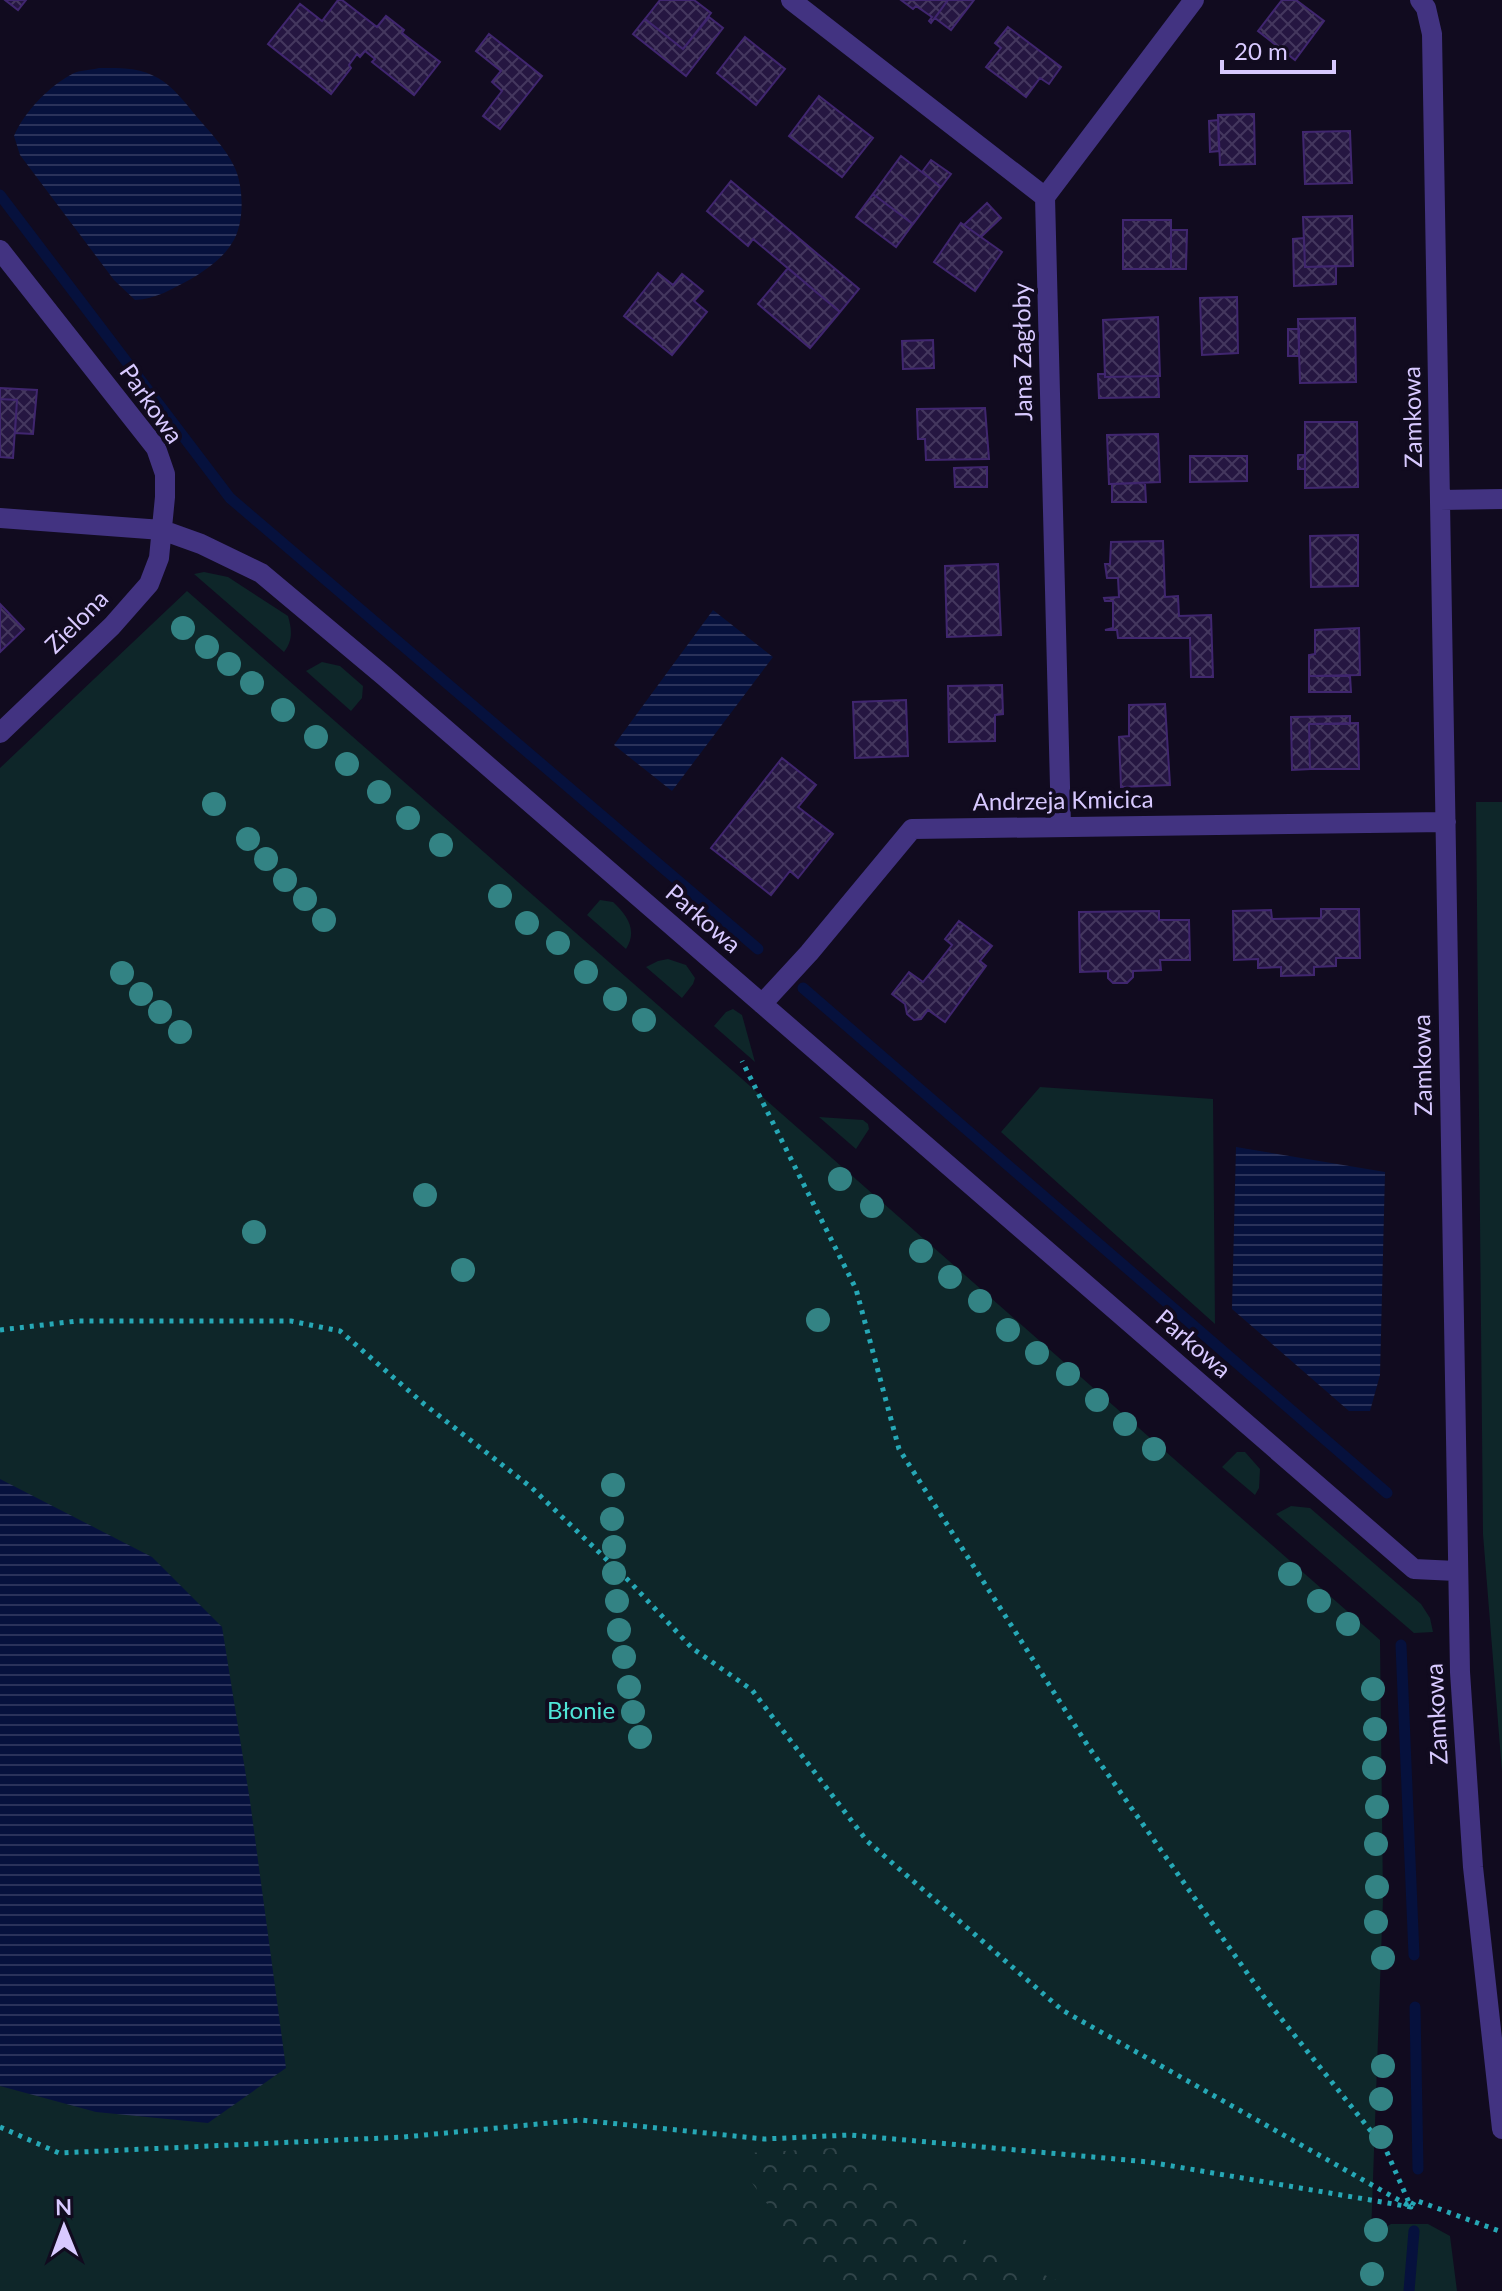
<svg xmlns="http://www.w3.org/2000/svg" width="1502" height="2291" font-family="Lato,sans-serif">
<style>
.green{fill:#0e2629}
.forest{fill:url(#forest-crowns)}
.water{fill:url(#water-rules)}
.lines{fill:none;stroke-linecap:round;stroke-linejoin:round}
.stream{stroke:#06113d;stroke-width:11}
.building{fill:url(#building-cross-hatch);stroke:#40266f;stroke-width:2}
.path{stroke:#26a8b6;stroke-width:5;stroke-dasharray:4 6;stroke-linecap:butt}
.minor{stroke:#423381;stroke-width:20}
.tree{fill:#338384}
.labels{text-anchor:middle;stroke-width:8;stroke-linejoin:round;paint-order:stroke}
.street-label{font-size:24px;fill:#d8c9ff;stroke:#110b1f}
.park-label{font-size:24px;fill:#4fe5d7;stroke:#110b1f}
</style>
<defs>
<pattern id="forest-crowns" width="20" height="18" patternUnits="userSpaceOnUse" patternTransform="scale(2)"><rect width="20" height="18" fill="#0e2629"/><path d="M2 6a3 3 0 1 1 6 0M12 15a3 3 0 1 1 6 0" fill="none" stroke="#304449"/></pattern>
<pattern id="water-rules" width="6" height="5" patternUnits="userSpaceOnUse" patternTransform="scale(2)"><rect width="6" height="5" fill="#06113d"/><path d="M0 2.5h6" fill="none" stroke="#2a325a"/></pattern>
<pattern id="building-cross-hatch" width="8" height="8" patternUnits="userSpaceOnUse" patternTransform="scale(2)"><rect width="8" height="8" fill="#251641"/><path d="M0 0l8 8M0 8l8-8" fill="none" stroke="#44375e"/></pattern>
</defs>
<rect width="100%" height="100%" fill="#110b1f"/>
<path class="green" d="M204,572L228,577L288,616C292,630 293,640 284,652L194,574Z
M187,591L1380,1640L1383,1899L1371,2235L1391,2224H1428L1450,2236L1457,2291H0V768Z
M322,662L340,666L363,686L362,698L351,711L306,671Z
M1476,802H1502V1772L1483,1534Z
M600,900L613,902C627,915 638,930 626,949L587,915Z
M668,959L686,965L695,978L693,984L682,998L646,967L658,961Z
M733,1009L742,1015L755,1062L714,1026L726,1012Z
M1040,1087L1213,1099L1215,1324L1001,1132Z
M819,1117L863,1120L868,1124L869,1129L856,1149Z
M1237,1452H1245L1260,1469L1259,1488L1255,1495L1222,1467Z
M1291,1506L1310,1508L1421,1604L1430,1618L1433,1632L1414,1633L1276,1514Z"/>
<path class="forest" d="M836,2148L940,2229L1081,2291H830L750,2180L748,2153Z"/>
<path class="water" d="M99,68C120,68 139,67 158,78C173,86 186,104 197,117C210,132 225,148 234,166C244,186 245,224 232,243C223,258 206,270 191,279C172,289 156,299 135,300L114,280L20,155L14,136C24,112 50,85 74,73C81,70 91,70 99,68Z
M713,610L773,657L672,791L614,745Z
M1236,1147L1385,1172L1380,1375L1370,1411H1349L1232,1309Z
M0,1479L152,1557L222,1627L250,1801L286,2068L208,2123L96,2112L0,2086Z"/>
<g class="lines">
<path class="stream" d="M0,195L230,498L758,949
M803,988L1387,1493
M1401,1645L1414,1955
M1415,2007L1418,2169
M1409,2291L1414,2231"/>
</g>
<path class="building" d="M5,0H26L18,10Z
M338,0H342L377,27L386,16L404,30L402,33L440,62L414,95L372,62L375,59L365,51L360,57L357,54L349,65L351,68L331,94L268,44L300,4L322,21Z
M660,0H694L711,13L683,49L645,19Z
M901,0H948L931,23L929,21L932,17L916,6L913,9Z
M948,0H974L951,30L935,18Z
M1282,0H1296L1324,21L1295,60L1258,31Z
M709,17L723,28L686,76L633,34L645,19L683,49Z
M1008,27L1061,67L1049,84L1040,78L1026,97L986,67L1001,48L995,43Z
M489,34L542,76L500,129L483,116L502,91L492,82L501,71L476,51Z
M745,37L785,69L756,105L717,73Z
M819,96L873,138L842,177L789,136Z
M1254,114L1255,164L1220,165L1218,115Z
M1218,120L1219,151L1210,152L1209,121Z
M1350,131L1352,183L1305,184L1303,132Z
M901,156L941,187L913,224L873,194Z
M931,160L951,174L941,187L922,172Z
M731,181L859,289L840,312L753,239L748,246L707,211Z
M873,194L913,224L896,247L856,217Z
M987,203L1001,218L981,237L964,225Z
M1352,216L1353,266L1305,267L1303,217Z
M1123,220H1171V269H1123Z
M961,223L1002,252L975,291L934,262Z
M1171,230H1187L1186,269H1171Z
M1304,238L1305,267L1336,266V284L1294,286L1293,239Z
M788,268L840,312L810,348L758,304Z
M658,273L673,285L682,274L703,291L694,301L707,312L672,355L624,316Z
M1237,297L1238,353L1202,355L1200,298Z
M1158,317L1160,376L1105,377L1103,320Z
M1355,318L1356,382L1300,383L1298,319Z
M1288,329H1299V356H1288Z
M933,340L934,368L903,369L902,341Z
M1098,374H1105V377L1158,376L1159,397L1099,398Z
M0,388L37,390L33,434L15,433L17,400L0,399Z
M0,399L17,400L13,458L0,457Z
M985,408L989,459L926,460L925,439H918L917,409Z
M1305,422H1357L1358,487L1305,488Z
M1158,434L1160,482L1109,484L1107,435Z
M1305,454V469H1298V455Z
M1190,456H1247V481L1190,482Z
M987,467V487H955L954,468Z
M1145,483L1146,502H1112V484Z
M1358,535V586L1311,587L1310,536Z
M1163,541L1165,597L1178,596L1179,616L1211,615L1213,677H1191L1190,638H1118L1117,630H1105L1113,628V601H1105L1104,598L1119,597L1118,578H1107L1105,564H1110L1111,542Z
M998,564L1001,635L947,637L945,566Z
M0,604L24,629L0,652Z
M1359,628L1360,675L1309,676V655L1315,654V630Z
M1309,676H1350L1351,692H1309Z
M1002,685L1003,714L995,715V741L949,742L948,686Z
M906,700L908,756L855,758L853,702Z
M1165,704L1170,785L1121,787L1119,737L1129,736V705Z
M1350,716V724H1309L1310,769L1292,770L1291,717Z
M1358,723L1359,769H1310L1309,724Z
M782,758L816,785L798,807L833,834L798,878L790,871L771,895L711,848Z
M1321,909H1359L1360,958H1336V966L1314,967V975L1281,976V967L1258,968V959L1234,960L1233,911L1271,910L1272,919L1321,918Z
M1159,911V920H1189L1190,960H1160L1161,970L1133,971V977L1127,983H1113L1108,978V971L1080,972L1079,912Z
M959,921L992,946L980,961L986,966L945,1022L928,1010L921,1019L914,1020L907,1014L905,1004L892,994L909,972L923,982L952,945L945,939Z"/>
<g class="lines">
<path class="path" d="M0,1330L77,1321H291L340,1331L424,1404L532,1488L629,1581L692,1648L752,1690L867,1841L1062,2010L1411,2207L1415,2200L1502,2232
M0,2127L59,2153L404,2137L580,2120L764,2139L850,2135L1149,2162L1411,2207L1386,2150L1264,1997L1088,1746L899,1449L856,1289L742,1061"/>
<path class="minor" d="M791,0L1045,197L1061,826
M1420,0L1426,8L1432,34L1460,1672L1473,1867L1502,2129
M1045,197L1194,0
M0,250L156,448L165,474V497L159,558L149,584L112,626L0,733
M1440,500L1502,499
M0,518L162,530L201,544L261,573L384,676L1414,1569L1456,1571
M762,1004L809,953L912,829L1446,822"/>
</g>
<g class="tree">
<circle cx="183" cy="628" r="12"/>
<circle cx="207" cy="647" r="12"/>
<circle cx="229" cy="664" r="12"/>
<circle cx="252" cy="683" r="12"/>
<circle cx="283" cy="710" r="12"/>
<circle cx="316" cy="737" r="12"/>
<circle cx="347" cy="764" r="12"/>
<circle cx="379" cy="792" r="12"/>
<circle cx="214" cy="804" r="12"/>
<circle cx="408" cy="818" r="12"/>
<circle cx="248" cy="839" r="12"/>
<circle cx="441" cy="845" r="12"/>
<circle cx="266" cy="859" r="12"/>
<circle cx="285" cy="880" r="12"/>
<circle cx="500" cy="896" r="12"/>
<circle cx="305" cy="899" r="12"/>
<circle cx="324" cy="920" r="12"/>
<circle cx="527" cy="923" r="12"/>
<circle cx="558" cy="943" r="12"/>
<circle cx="586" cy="972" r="12"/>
<circle cx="122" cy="973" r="12"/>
<circle cx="141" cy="994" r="12"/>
<circle cx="615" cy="999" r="12"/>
<circle cx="160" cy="1012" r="12"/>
<circle cx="644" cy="1020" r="12"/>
<circle cx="180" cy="1032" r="12"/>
<circle cx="840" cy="1179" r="12"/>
<circle cx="425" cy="1195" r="12"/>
<circle cx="872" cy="1206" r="12"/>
<circle cx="254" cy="1232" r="12"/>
<circle cx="921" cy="1251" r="12"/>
<circle cx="463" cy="1270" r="12"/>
<circle cx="950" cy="1277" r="12"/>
<circle cx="980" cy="1301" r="12"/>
<circle cx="818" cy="1320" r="12"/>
<circle cx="1008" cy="1330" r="12"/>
<circle cx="1037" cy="1353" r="12"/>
<circle cx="1068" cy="1374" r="12"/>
<circle cx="1097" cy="1400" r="12"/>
<circle cx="1125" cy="1424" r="12"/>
<circle cx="1154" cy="1449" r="12"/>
<circle cx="613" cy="1485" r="12"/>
<circle cx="612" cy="1519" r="12"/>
<circle cx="614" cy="1547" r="12"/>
<circle cx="614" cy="1573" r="12"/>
<circle cx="1290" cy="1574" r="12"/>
<circle cx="617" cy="1601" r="12"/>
<circle cx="1319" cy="1601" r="12"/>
<circle cx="1348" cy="1624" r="12"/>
<circle cx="619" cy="1630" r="12"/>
<circle cx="624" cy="1657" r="12"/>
<circle cx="629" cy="1687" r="12"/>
<circle cx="1373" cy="1689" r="12"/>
<circle cx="633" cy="1712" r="12"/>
<circle cx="1375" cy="1729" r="12"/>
<circle cx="640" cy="1737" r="12"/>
<circle cx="1374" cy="1768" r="12"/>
<circle cx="1377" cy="1807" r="12"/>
<circle cx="1376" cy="1844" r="12"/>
<circle cx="1377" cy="1887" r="12"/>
<circle cx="1376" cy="1922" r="12"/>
<circle cx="1383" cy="1958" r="12"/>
<circle cx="1383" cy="2066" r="12"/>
<circle cx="1381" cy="2099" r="12"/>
<circle cx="1381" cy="2137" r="12"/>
<circle cx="1376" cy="2230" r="12"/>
<circle cx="1372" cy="2274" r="12"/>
</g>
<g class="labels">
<g class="street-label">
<text transform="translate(1023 352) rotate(-91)" y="8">Jana Zagłoby</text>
<text transform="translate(151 404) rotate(55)" y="8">Parkowa</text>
<text transform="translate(1413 417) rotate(-91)" y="8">Zamkowa</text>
<text transform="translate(77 622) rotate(-45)" y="8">Zielona</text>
<text transform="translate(1063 801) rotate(-1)" y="8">Andrzeja Kmicica</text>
<text transform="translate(703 919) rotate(41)" y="8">Parkowa</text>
<text transform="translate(1423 1065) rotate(-91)" y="8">Zamkowa</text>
<text transform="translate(1193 1344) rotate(41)" y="8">Parkowa</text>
<text transform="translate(1437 1714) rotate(-93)" y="8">Zamkowa</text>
</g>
<g class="park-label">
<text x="581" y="1719">Błonie</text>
</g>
</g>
<g transform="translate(64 2227) rotate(359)" stroke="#110b1f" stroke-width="6" paint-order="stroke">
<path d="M0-6L14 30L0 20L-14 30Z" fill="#d8c9ff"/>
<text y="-12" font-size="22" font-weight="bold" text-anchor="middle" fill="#d8c9ff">N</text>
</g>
<path d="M1222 60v12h112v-12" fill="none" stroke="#d8c9ff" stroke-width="4"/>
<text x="1234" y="60" font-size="24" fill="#d8c9ff" stroke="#110b1f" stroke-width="6" paint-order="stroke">20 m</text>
</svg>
